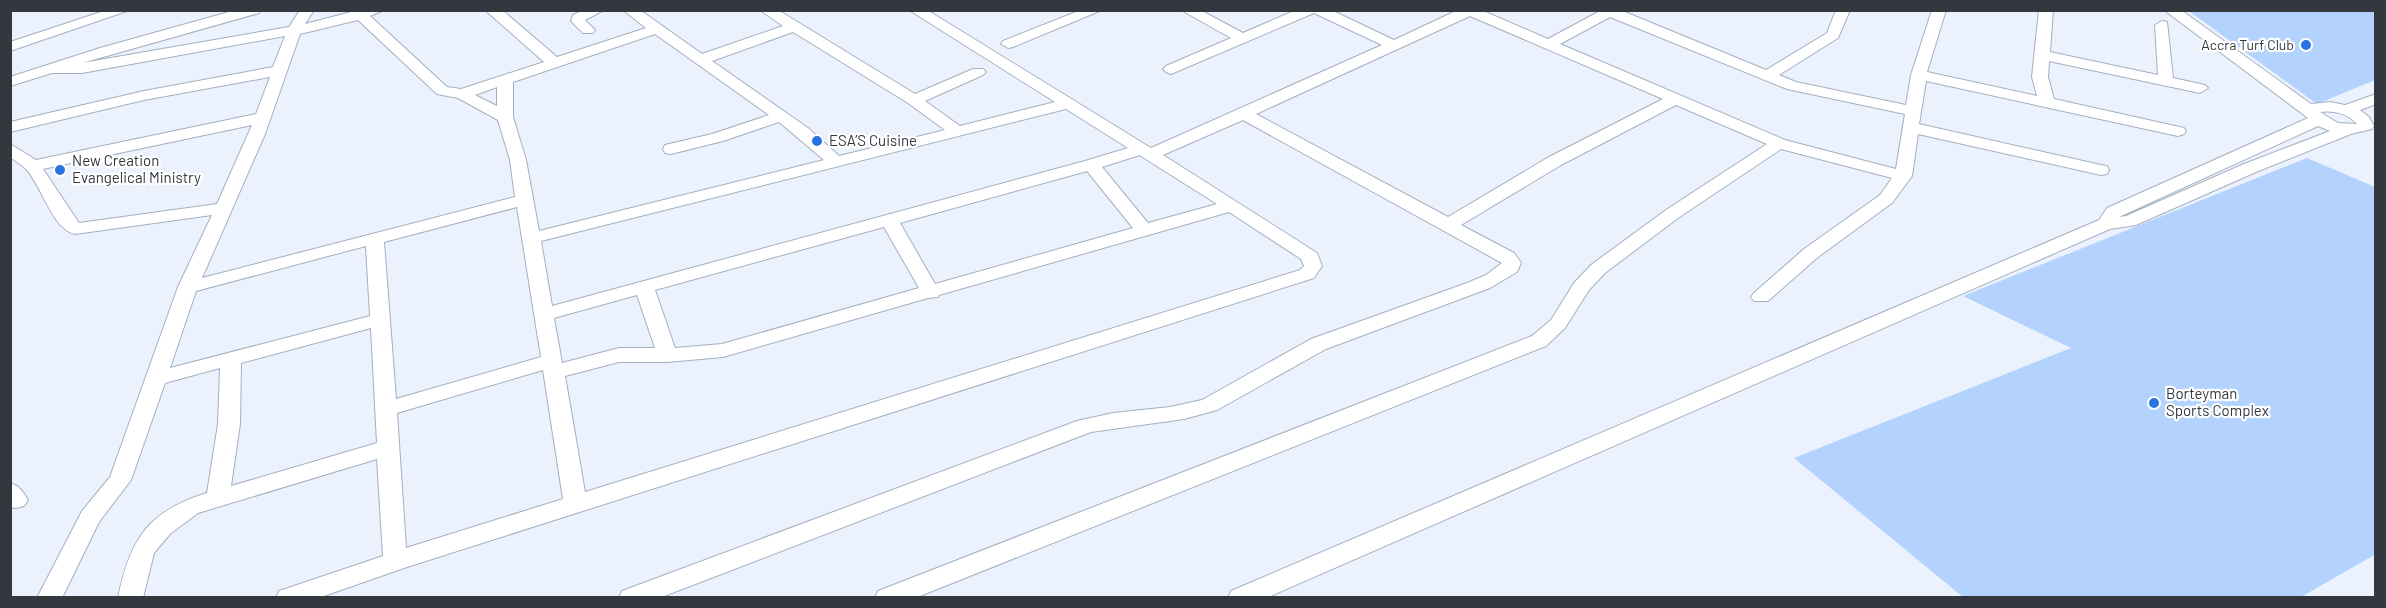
<svg xmlns="http://www.w3.org/2000/svg" width="2386" height="608" font-family="Barlow,sans-serif">
<style>
.green{fill:#b3d2fe}
.lines{fill:none;stroke-linecap:round;stroke-linejoin:round}
.minor-casing{stroke:#a3afc1;stroke-width:2}
.minor{fill:#fff;fill-rule:evenodd}
.poi-dot{fill:#2674df;stroke:#fff;stroke-width:2}
.labels{text-anchor:middle;stroke-width:4.5;stroke-linejoin:round;paint-order:stroke}
.far-poi-label{font-size:14px;fill:#33383f;stroke:#fff;text-anchor:end}
.poi-label{font-size:15px;fill:#33383f;stroke:#fff;text-anchor:start}
</style>
<rect width="100%" height="100%" fill="#ebf2fd"/>
<path class="green" d="M2189,11H2375V80L2317,104Z
M2307,158L2375,187L2376,554L2301,597H1963L1794,458L2071,348L1963,296Z"/>
<g class="lines">
<g class="minor-casing">
<path id="minor" d="M107,10H130L10,51V42Z
M236,10H261L259,13L82,63L289,27L300,10H314L305,24L359,10H384L370,16L447,87L461,89L544,62L485,10H502L557,57L646,28L623,10H640L702,54L783,26L760,10H778L915,94L973,69H983L986,72L983,75L925,101L960,126L1055,102L909,10H927L1151,148L1382,45L1314,13L1171,74L1166,72L1163,69L1166,66L1231,38L1181,10H1200L1243,33L1296,10H1331L1394,40L1458,10H1481L1548,39L1602,10H1620L1766,70L1827,33L1836,10H1850L1838,38L1779,75L1796,82L1906,105L1911,75L1932,10H1946L1927,72L2037,96L2032,77L2039,10H2053L2050,52L2158,75L2155,25L2162,21L2167,22L2173,78L2205,85L2208,88L2200,93L2049,61L2048,77L2054,99L2184,128L2186,131L2184,134L2178,136L1926,81L1919,124L2101,165L2107,166L2109,170L2107,174L2101,175L1918,134L1912,176L1892,203L1818,257L1768,301H1754L1751,297L1754,293L1804,249L1880,195L1892,178L1781,149L1678,218L1605,273L1589,290L1565,328L1546,346L915,598H875L878,591L1532,336L1551,320L1574,283L1591,265L1666,210L1767,144L1676,105L1561,165L1461,225L1514,253L1521,263L1517,272L1490,288L1326,349L1217,410L1184,419L1091,432L659,598H619L622,591L1077,421L1113,413L1170,407L1202,400L1311,339L1467,283L1486,275L1502,263L1243,120L1163,155L1317,253L1322,266L1314,278L404,568L318,598H276L279,591L383,556L377,459L198,513L170,534L154,553L143,598H118C130,539 148,511 207,493L218,424L220,368L165,383L131,480L99,522L62,598H37L82,511L110,477L178,287L212,215L75,234C52,229 42,186 26,169C22,165 15,161 10,157V144L36,160L256,114L270,77L144,100L10,132V122L144,91L273,67L285,36L82,73H52L10,86V77L100,48ZM1470,16L1663,99L1549,157L1448,217L1256,114ZM1610,17L1787,89L1905,114L1896,169L1785,140L1560,44ZM358,20L437,94L458,98L498,120L510,160L515,197L202,278L265,134L300,34ZM793,32L908,103L945,130L839,156L808,128L712,61ZM655,34L769,115L712,134L665,145L663,149L665,153L671,154L723,141L779,122L824,160L539,231L526,160L513,117V82ZM497,87V106L475,95ZM1066,109L1128,148L1085,161L552,306L541,241ZM252,125L217,204L79,223L43,169ZM1140,155L1144,158L1217,204L1148,223L1102,167ZM1087,171L1133,228L935,284L900,223ZM517,207L541,357L396,399L384,242ZM1229,212L1301,259L1304,266L1300,270L585,492L565,376L619,362H667L723,357L928,298L938,297L939,295ZM884,227L919,288L722,344L675,348L655,290ZM366,246L370,316L170,368L196,291ZM637,295L655,348H619L562,363L554,318ZM371,328L377,443L231,486L240,424L241,363ZM543,370L563,499L406,548L397,413Z
M584,10H604L585,20L595,30L593,33H583L571,21L573,15Z
M1081,10H1102L1013,47L1008,48L1001,44L1003,41Z
M2164,10H2181L2311,104L2330,102L2345,105L2376,94V104L2360,110L2369,117L2374,126L2372,129L2351,134L2256,172L2136,225L2110,229L1266,598H1228L1231,591L2099,220L2107,208L2308,118ZM2320,112C2333,110 2348,113 2357,124L2338,123ZM2318,126L2330,131L2244,164L2126,216L2119,217Z
M10,483C20,486 23,492 28,500L24,506L16,508L10,507Z"/>
</g>
<use href="#minor" class="minor"/>
</g>
<g class="poi-dot">
<circle cx="2306" cy="45" r="6"/>
<circle cx="817" cy="141" r="6"/>
<circle cx="60" cy="170" r="6"/>
<circle cx="2154" cy="403" r="6"/>
</g>
<g class="labels">
<g class="far-poi-label">
<text x="2294" y="50">Accra Turf Club</text>
</g>
<g class="poi-label">
<text x="829" y="146">ESA’S Cuisine</text>
<text x="72" y="166">New Creation<tspan x="72" dy="17">Evangelical Ministry</tspan></text>
<text x="2166" y="399">Borteyman<tspan x="2166" dy="17">Sports Complex</tspan></text>
</g>
</g>
<rect width="2386" height="608" fill="none" stroke="#33383f" stroke-width="24"/>
</svg>
